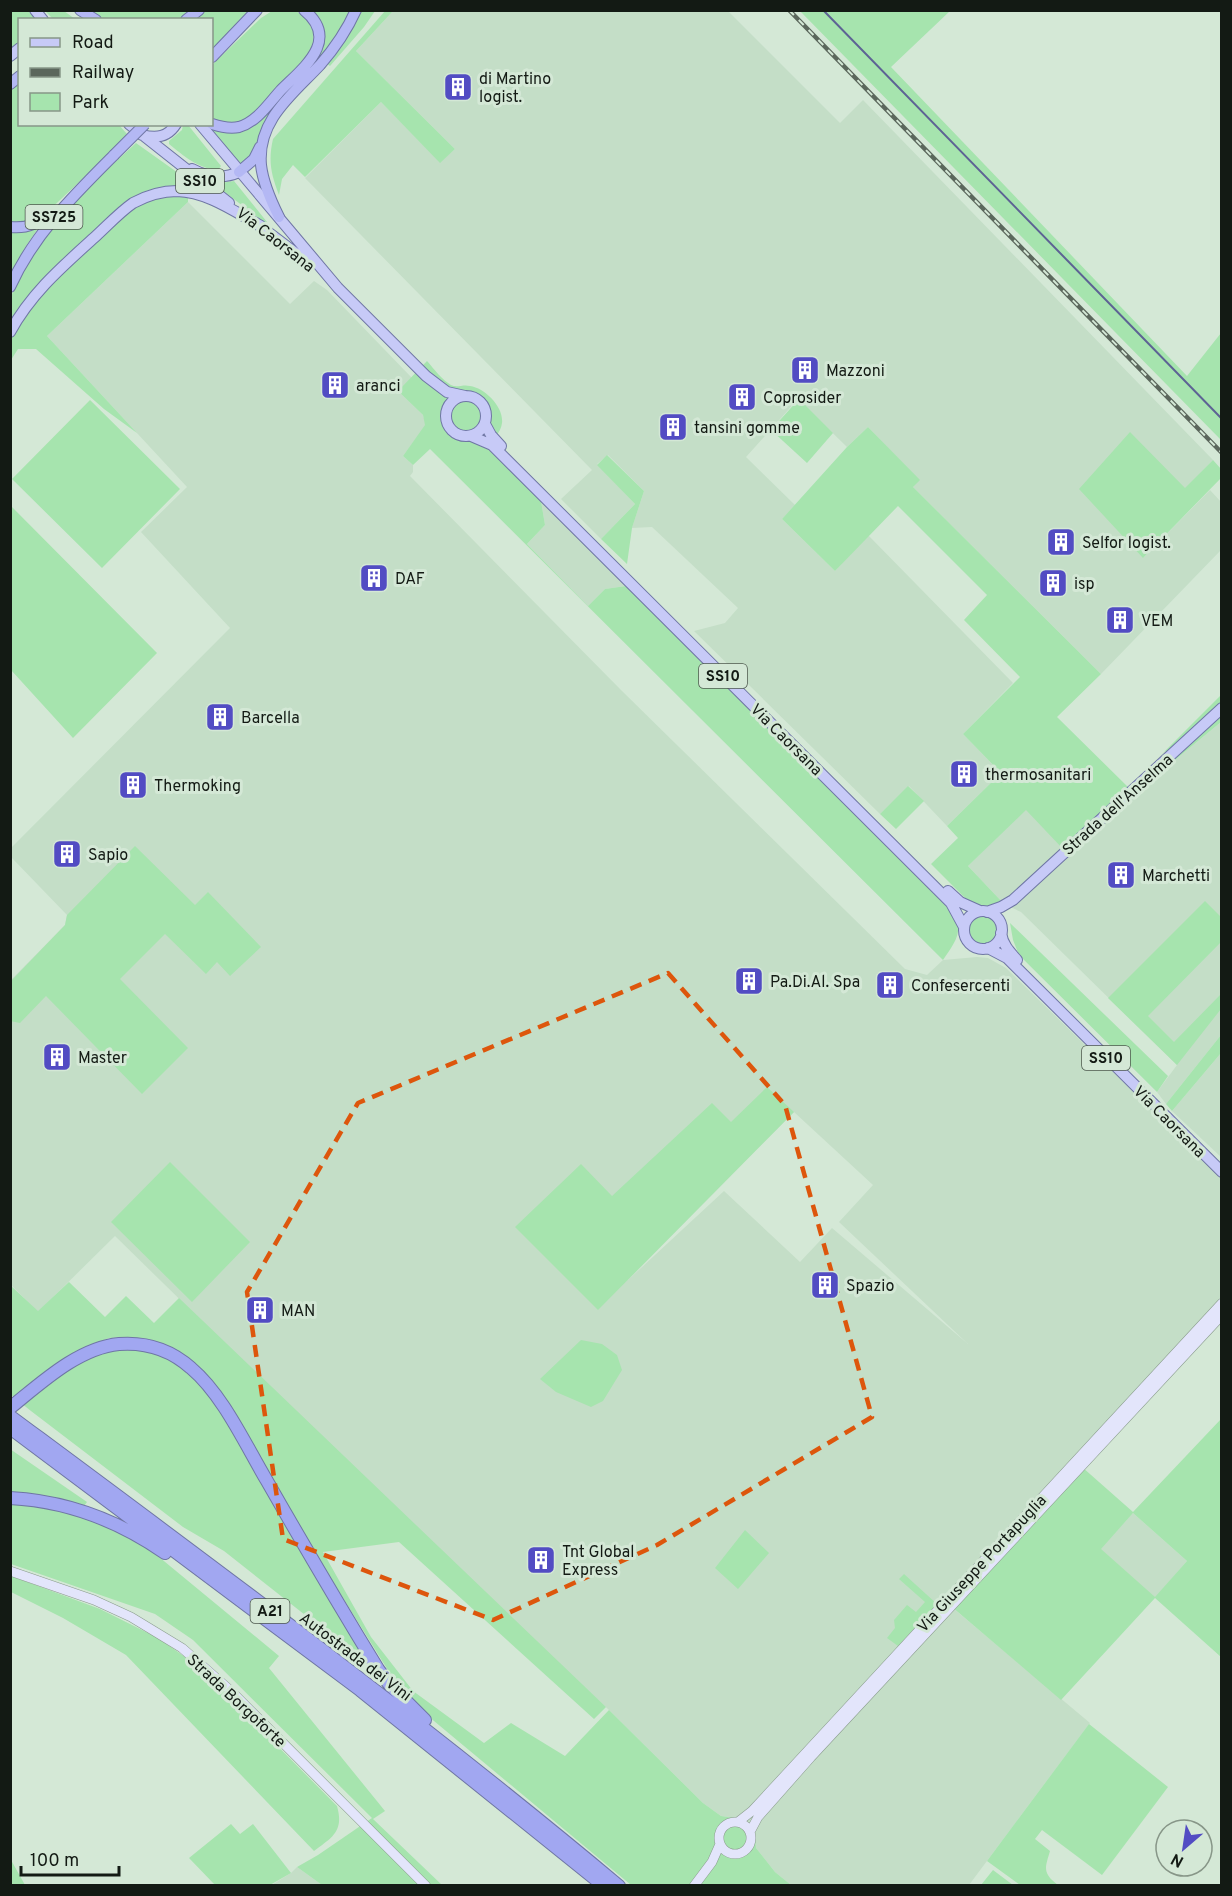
<svg xmlns="http://www.w3.org/2000/svg" width="1232" height="1896" font-family="Overpass,sans-serif">
<style>
.built{fill:#c4dec7;fill-rule:evenodd}
.green{fill:#a6e4ae;fill-rule:evenodd}
.lines{fill:none;stroke-linecap:round;stroke-linejoin:round}
.stream{stroke:#5d6394;stroke-width:2}
.secondary-casing{stroke:#8a9c8c;stroke-width:10}
.primary-casing{stroke:#6f76a4;stroke-width:12}
.trunk-casing{stroke:#6f76a4;stroke-width:12}
.motorway-casing{stroke:#6f76a4;stroke-width:14}
.secondary{stroke:#e3e5fb;stroke-width:9}
.primary{stroke:#c7caf7;stroke-width:10}
.trunk{stroke:#b4b8f4;stroke-width:10}
.motorway{stroke:#a1a7f1;stroke-width:12}
.rail-casing{stroke:#5b675c;stroke-width:4.5}
.rail{stroke:#d4e8d6;stroke-width:2;stroke-dasharray:7;stroke-linecap:butt}
.trunk-bridge-casing{stroke:#6f76a4;stroke-width:12;stroke-linecap:butt}
.trunk-bridge{stroke:#b4b8f4;stroke-width:10}
.marked{fill:none;stroke:#dd560c;stroke-width:4.5;stroke-dasharray:12 8;stroke-linejoin:round}
.labels{text-anchor:middle;stroke-width:6;stroke-linejoin:round;paint-order:stroke}
.shield{fill:#d4e8d6;stroke:#4d584e;stroke-width:1.5}
.shield-label{font-size:15px;font-weight:bold;fill:#131a14}
.poi-label{font-size:16px;fill:#131a14;stroke:#d4e8d6;text-anchor:start}
.street-label{font-size:16px;fill:#131a14;stroke:#d4e8d6}
</style>
<rect width="100%" height="100%" fill="#d4e8d6"/>
<path class="built" d="M393,11H728L840,123L863,100L1213,460L1185,489L1143,558L1210,490L1221,502V550L1101,674L913,487L919,480L868,427L847,447L798,399L746,457L795,505L782,519L835,571L868,535L1013,683L963,734L1001,773L947,826L909,786L880,814L694,631L725,623L738,608L652,527L632,528L644,491L608,455L597,464L635,504L601,539L561,499L592,470L305,178L381,102L440,162L455,149L356,51Z
M188,202L290,304L314,281L327,290L412,378L398,391L423,415L426,425L403,456L413,465V472L410,476L621,690L905,969L927,975L943,960L977,957L988,958L1006,968L1221,1177V1297L1087,1455L948,1604L1090,1723L969,1885H791L775,1872L756,1848L755,1837L735,1818L721,1816L703,1803L609,1710L398,1513L115,1236L38,1312L11,1285L10,981L65,925L67,915L11,857V848L230,628L141,532L187,487L47,336ZM794,1112L873,1185L839,1222L968,1344L832,1228L800,1262L724,1191L628,1280Z
M541,501L626,586L605,589L588,606L527,544L545,525Z
M1221,722V1035L1166,1104L1157,1092L1177,1065L1021,912L1004,904L968,866L1026,809L1063,848L1129,788L1165,751L1175,760Z
M1221,1053V1157L1172,1111Z
M1133,1513L1187,1561L1155,1598L1100,1549Z
M297,1867L322,1885L270,1886L291,1873Z"/>
<path class="green" d="M11,11H28L36,19L20,20L19,45L11,53Z
M45,11H64L75,19H53Z
M89,11H193L179,20L103,19Z
M204,11H250L212,49V20H192Z
M272,11H296L306,18L314,32L312,53L248,120L228,125L212,120V65L261,18Z
M309,11H352L340,31L253,154L241,166L208,127L234,131L320,51Z
M359,11H375L364,27L330,66L326,63Z
M385,11H393L356,51L455,149L440,163L381,102L305,177L293,165L282,179L279,195C271,174 268,161 273,139Z
M800,11H950L891,67L1187,376L1221,333V440Z
M19,80L20,124L119,125L127,134L111,152L42,217L35,221L11,224L10,89Z
M183,125H188L221,166L218,170C197,168 184,156 169,144V141L182,130Z
M136,143L202,190L139,197L11,326C11,317 9,306 11,298C28,238 92,184 136,143Z
M234,181L267,222H264L214,184Z
M159,196H188V202L47,336L137,433L104,409L36,349H18L11,360V339L32,302L134,207Z
M35,229L37,230L26,246L11,274V230Z
M427,361C434,369 442,380 451,385C457,388 463,384 470,386C485,388 504,407 502,423C501,433 492,440 486,447L541,501L545,525L527,544L588,606L605,589L626,586L956,916C963,934 953,945 943,960L430,449L413,465L403,456L425,425L423,415L398,391Z
M799,399L833,433L807,463L771,430Z
M90,400L180,489L102,568L12,479Z
M868,427L920,480L913,487L1101,674L1057,717L1129,788L1063,849L1026,810L968,866L1004,904L983,908L968,901L931,864L958,838L947,826L1001,773L963,734L1020,677L964,620L987,595L898,506L835,571L782,519L847,447Z
M1130,432L1185,488L1213,460L1221,469V478L1143,558L1079,489Z
M607,455L644,491L632,528L627,564L601,539L635,504L597,465Z
M11,506L157,653L73,738L11,670Z
M1221,695V722L1175,760L1165,751Z
M908,786L924,801L896,829L880,814Z
M135,846L195,905L208,892L261,947L230,976L217,962L206,974L165,934L120,979L188,1048L142,1094L46,996L20,1023L10,1021L11,981L65,925L67,915Z
M1205,901L1221,917V942L1148,1016L1174,1042L1221,994V1009L1177,1065L1108,998Z
M966 930a16 16 0 1 1 32 0a16 16 0 1 1-32 0Z
M1010,923L1168,1076L1157,1092L1019,955L1013,940Z
M1221,1035V1053L1172,1111L1166,1104Z
M767,1087L794,1112L598,1310L515,1227L581,1164L612,1196L712,1103L731,1122Z
M170,1162L250,1242L192,1302L111,1222Z
M69,1282L105,1317L126,1296L154,1323L179,1298L606,1707L594,1719L399,1542L323,1552L371,1637L413,1691L484,1743L511,1723L565,1756L609,1710L703,1803L721,1816L735,1818L748,1824L755,1837L756,1848L775,1872L791,1885H631L404,1696L307,1540L232,1413L200,1368L180,1353L161,1343L146,1339L127,1337L109,1338L92,1345L41,1375L48,1385C65,1373 82,1357 102,1350C163,1329 202,1383 230,1427L371,1667L224,1551L183,1527L31,1411L11,1395L10,1285L38,1311Z
M581,1340L602,1344L617,1355L622,1370L603,1401L591,1407L556,1392L540,1379Z
M1221,1419V1657L1155,1598L1061,1700L952,1607L1082,1467L1133,1512ZM1133,1513L1187,1561L1155,1597L1101,1549Z
M10,1449L87,1502L84,1506L11,1494Z
M11,1504H24L72,1512L117,1530L153,1552L279,1656L269,1668L385,1811L373,1819L442,1885H322L297,1867L318,1855L372,1818L193,1640L155,1614L11,1564Z
M745,1530L769,1553L738,1589L715,1568Z
M904,1574L937,1604L898,1646L887,1638L895,1628L894,1620L907,1605L916,1612L925,1602L899,1579Z
M11,1576L100,1609L158,1638L185,1657L214,1682L337,1806C344,1831 333,1837 314,1851L126,1655L63,1618L11,1592Z
M1089,1724L1168,1787L1102,1875L1042,1830L1035,1839L1050,1851C1045,1868 1042,1873 1058,1885H1020L987,1861Z
M231,1824L240,1834L253,1824L291,1873L270,1885H215L189,1858Z
M11,1860L25,1885H11Z
M993,1870L1013,1885H981Z"/>
<g class="lines">
<path class="stream" d="M823,10L1222,419"/>
<g class="secondary-casing">
<path id="secondary" d="M10,1571L94,1600L131,1617L182,1648L232,1692L426,1886
M719 1838a16 16 0 1 1 32 0a16 16 0 1 1-32 0Z
M738,1822L752,1811L1222,1303
M750,1832L758,1817L811,1757L1222,1315
M694,1886L712,1862L720,1844"/>
</g>
<g class="primary-casing">
<path id="primary" d="M35,10L43,20
M10,56L20,48
M129,124L229,203
M200,124L338,288L426,376L447,392L465,396
M142,135C157,139 168,137 176,124
M192,169C207,177 224,179 239,172
M256,223L310,264
M10,332C32,292 63,266 96,236C108,225 120,212 133,203C146,196 163,191 177,191C208,192 235,212 261,226
M446 416a20 20 0 1 1 40 0a20 20 0 1 1-40 0Z
M485,424L491,435L501,446
M471,436L492,445L951,903L964,927
M948,891L960,902L980,911
M964 930a19 19 0 1 1 38 0a19 19 0 1 1-38 0Z
M987,912L1001,907L1013,900L1222,708
M1001,933C1003,945 1009,951 1017,960
M988,948L1007,958L1222,1172"/>
</g>
<g class="trunk-casing">
<path id="trunk" d="M80,10L96,20
M186,20L199,10
M212,57L257,10
M10,84L20,76
M212,124C221,127 229,129 239,127C257,122 269,103 281,90C303,68 341,40 304,10
M239,172L254,159L260,147
M279,217C271,201 263,183 261,165C257,120 293,94 320,65C334,49 347,30 356,10
M10,227C28,229 39,223 51,211
M10,287C34,234 73,196 114,155"/>
</g>
<g class="motorway-casing">
<path id="motorway" d="M10,1408C41,1383 78,1348 119,1344C146,1342 171,1350 191,1368C223,1395 245,1444 267,1481C303,1544 340,1607 378,1669L389,1684L425,1720
M10,1416C216,1569 422,1721 619,1886
M10,1428L360,1690L604,1886
M10,1498C66,1501 119,1521 165,1553"/>
</g>
<use href="#secondary" class="secondary"/>
<use href="#primary" class="primary"/>
<use href="#trunk" class="trunk"/>
<use href="#motorway" class="motorway"/>
<g class="rail-casing">
<path id="rail" d="M789,10L1222,453"/>
</g>
<use href="#rail" class="rail"/>
<g class="trunk-bridge-casing">
<path id="trunk-bridge" d="M114,155L145,124"/>
</g>
<use href="#trunk-bridge" class="trunk-bridge"/>
</g>
<path class="marked" d="M668,973L785,1105L872,1417L657,1545L493,1620L283,1539L247,1292L358,1103Z"/>
<defs>
<g id="building-square" transform="scale(1.5)"><rect x="-9" y="-9" width="18" height="18" rx="4" fill="#524cc3" stroke="#d4e8d6"/><path d="M-4-6H4V6H1V3H-1V6H-4ZM-2.5-4.3h1.7v1.8h-1.7ZM.8-4.3h1.7v1.8H.8ZM-2.5-1h1.7V.8h-1.7ZM.8-1h1.7V.8H.8Z" fill="#fff"/></g>
</defs>
<g fill-rule="evenodd">
<use href="#building-square" x="458" y="87"/>
<use href="#building-square" x="805" y="370"/>
<use href="#building-square" x="335" y="385"/>
<use href="#building-square" x="742" y="397"/>
<use href="#building-square" x="673" y="427"/>
<use href="#building-square" x="1061" y="542"/>
<use href="#building-square" x="374" y="578"/>
<use href="#building-square" x="1053" y="583"/>
<use href="#building-square" x="1120" y="620"/>
<use href="#building-square" x="220" y="717"/>
<use href="#building-square" x="964" y="774"/>
<use href="#building-square" x="133" y="785"/>
<use href="#building-square" x="67" y="854"/>
<use href="#building-square" x="1121" y="875"/>
<use href="#building-square" x="749" y="981"/>
<use href="#building-square" x="890" y="985"/>
<use href="#building-square" x="57" y="1057"/>
<use href="#building-square" x="825" y="1285"/>
<use href="#building-square" x="260" y="1310"/>
<use href="#building-square" x="541" y="1560"/>
</g>
<g class="labels">
<g class="shield">
<rect x="176" y="169" width="48" height="24" rx="4.5"/>
<rect x="25.5" y="205" width="57" height="24" rx="4.5"/>
<rect x="699" y="664" width="48" height="24" rx="4.5"/>
<rect x="1082" y="1046" width="48" height="24" rx="4.5"/>
<rect x="250.5" y="1599" width="39" height="24" rx="4.5"/>
</g>
<g class="shield-label">
<text x="200" y="186">SS10</text>
<text x="54" y="222">SS725</text>
<text x="723" y="681">SS10</text>
<text x="1106" y="1063">SS10</text>
<text x="270" y="1616">A21</text>
</g>
<g class="poi-label">
<text x="479" y="84">di Martino<tspan x="479" dy="18">logist.</tspan></text>
<text x="826" y="376">Mazzoni</text>
<text x="356" y="391">aranci</text>
<text x="763" y="403">Coprosider</text>
<text x="694" y="433">tansini gomme</text>
<text x="1082" y="548">Selfor logist.</text>
<text x="395" y="584">DAF</text>
<text x="1074" y="589">isp</text>
<text x="1141" y="626">VEM</text>
<text x="241" y="723">Barcella</text>
<text x="985" y="780">thermosanitari</text>
<text x="154" y="791">Thermoking</text>
<text x="88" y="860">Sapio</text>
<text x="1142" y="881">Marchetti</text>
<text x="770" y="987">Pa.Di.Al. Spa</text>
<text x="911" y="991">Confesercenti</text>
<text x="78" y="1063">Master</text>
<text x="846" y="1291">Spazio</text>
<text x="281" y="1316">MAN</text>
<text x="562" y="1557">Tnt Global<tspan x="562" dy="18">Express</tspan></text>
</g>
<g class="street-label">
<text transform="translate(276 239) rotate(38)" y="6">Via Caorsana</text>
<text transform="translate(787 739) rotate(45)" y="6">Via Caorsana</text>
<text transform="translate(1117 804) rotate(-42)" y="6">Strada dell'Anselma</text>
<text transform="translate(1170 1121) rotate(45)" y="6">Via Caorsana</text>
<text transform="translate(981 1563) rotate(-47)" y="6">Via Giuseppe Portapuglia</text>
<text transform="translate(356 1656) rotate(37)" y="6">Autostrada dei Vini</text>
<text transform="translate(237 1700) rotate(43)" y="6">Strada Borgoforte</text>
</g>
</g>
<rect width="1232" height="1896" fill="none" stroke="#131a14" stroke-width="24"/>
<rect x="18" y="18" width="195" height="108" fill="#d4e8d6" stroke="#879688" stroke-width="1.5"/>
<rect x="30" y="38" width="30" height="9" fill="#c7caf7" stroke="#879688" stroke-width="1.5"/>
<text x="72" y="48" font-size="18" fill="#131a14">Road</text>
<rect x="30" y="68" width="30" height="9" fill="#5b675c" stroke="#879688" stroke-width="1.5"/>
<text x="72" y="78" font-size="18" fill="#131a14">Railway</text>
<rect x="30" y="93" width="30" height="18" fill="#a6e4ae" stroke="#879688" stroke-width="1.5"/>
<text x="72" y="108" font-size="18" fill="#131a14">Park</text>
<g transform="translate(1184 1848) rotate(209)"><circle r="28" fill="#d4e8d6" stroke="#879688" stroke-width="1.5"/>
<path d="M0-4.5L10 22L0 15L-10 22Z" fill="#524cc3"/>
<text y="-9" font-size="16" font-weight="bold" text-anchor="middle" fill="#131a14">N</text>
</g>
<path d="M21 1866v9h98v-9" fill="none" stroke="#131a14" stroke-width="3"/>
<text x="30" y="1866" font-size="18" fill="#131a14" stroke="#d4e8d6" stroke-width="4.5" paint-order="stroke">100 m</text>
</svg>
